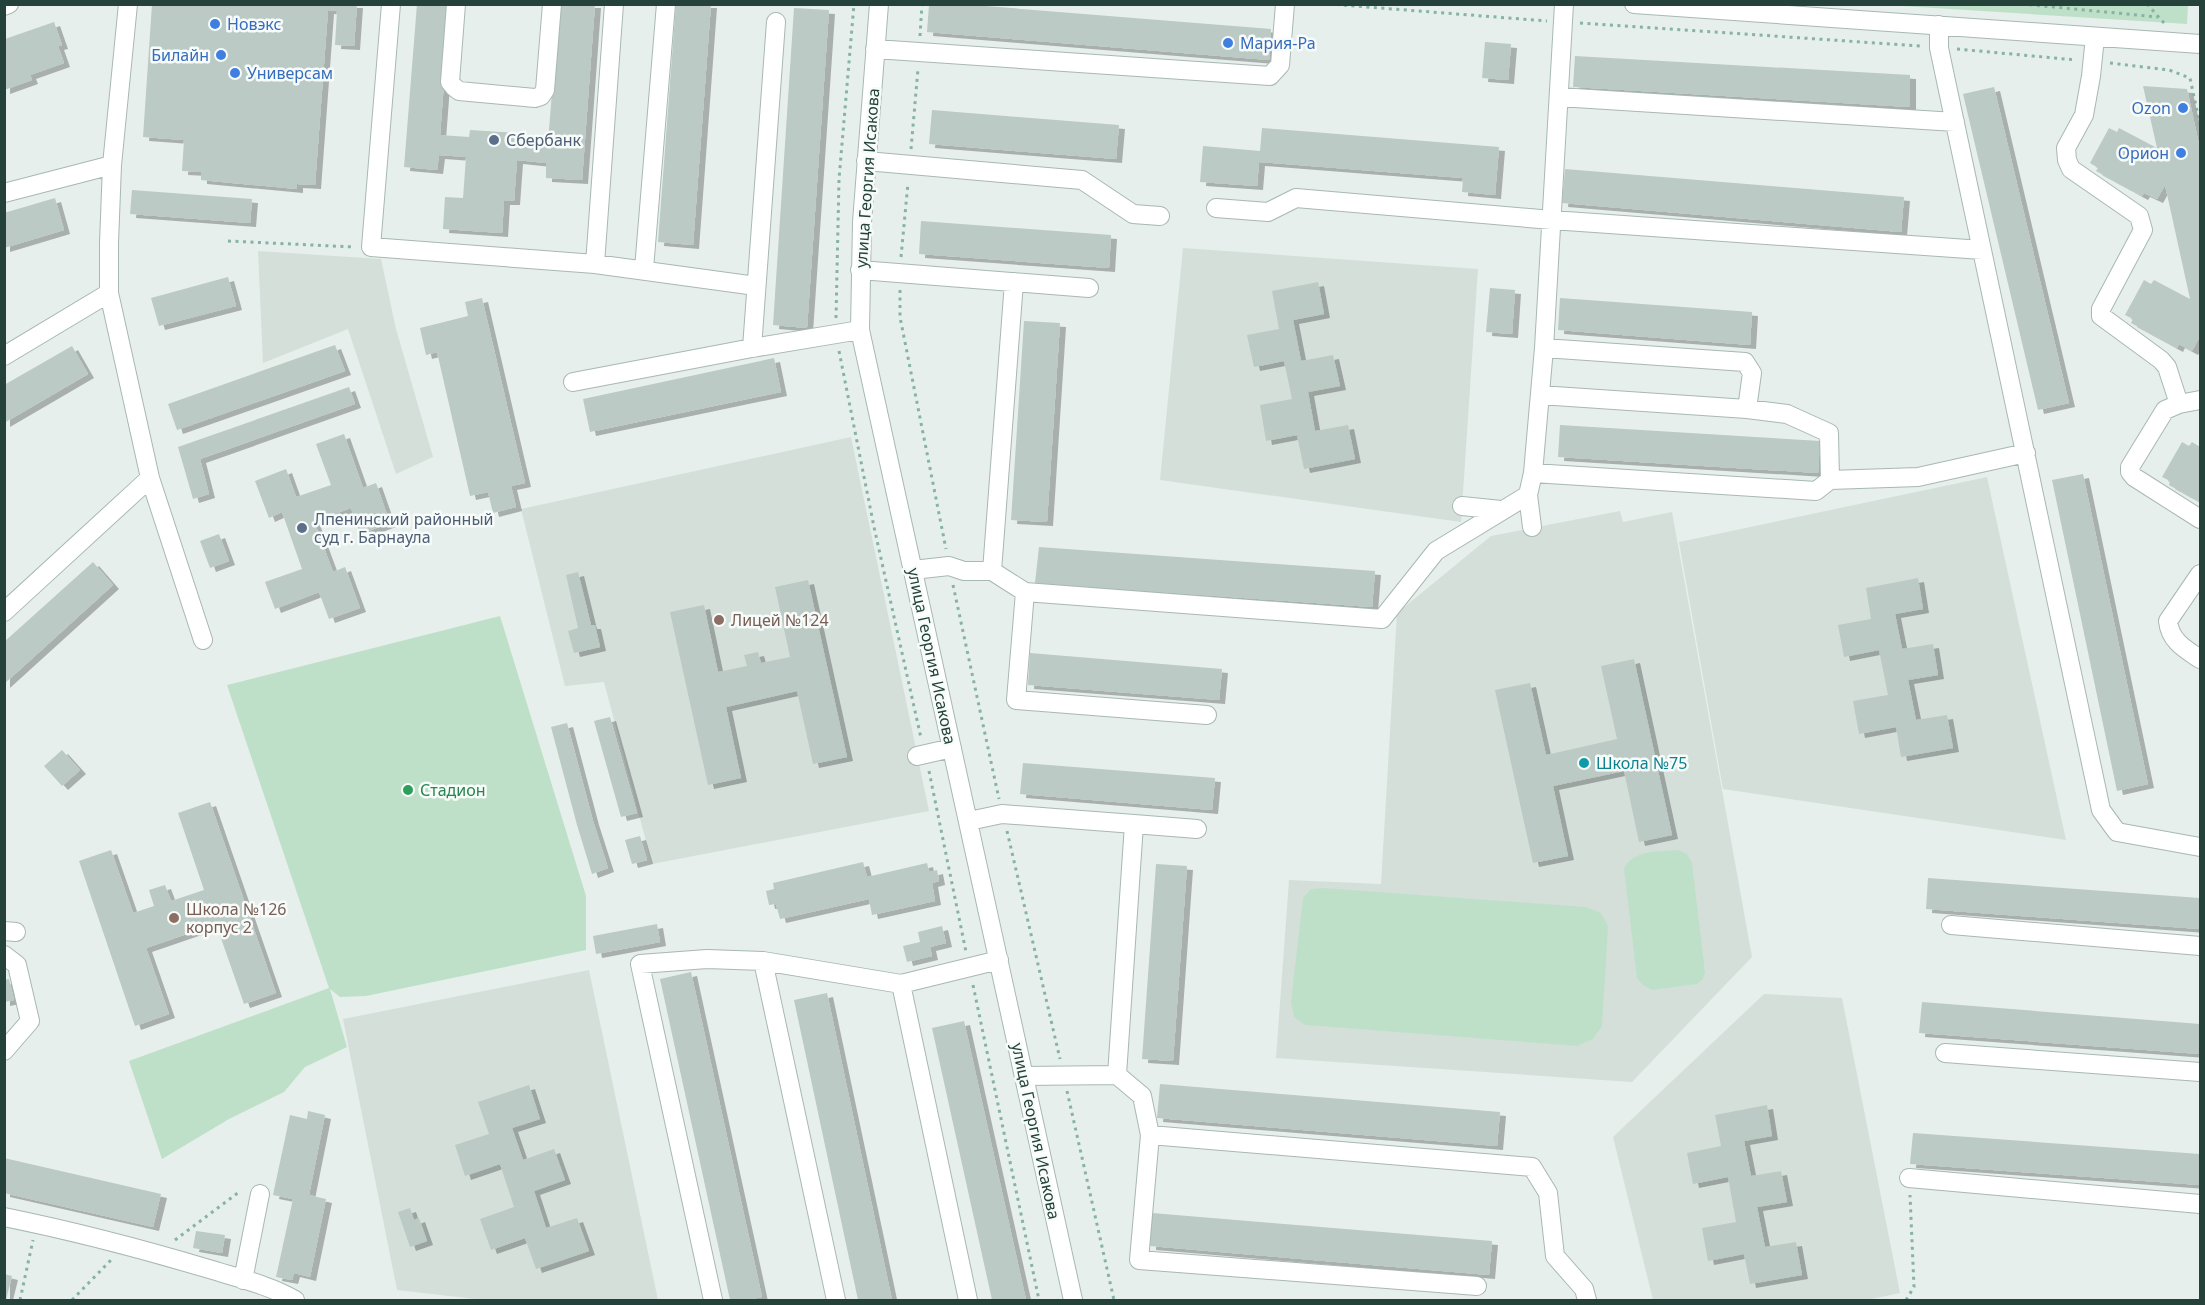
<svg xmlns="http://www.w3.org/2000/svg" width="2205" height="1305" font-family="'Noto Sans',sans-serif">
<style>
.built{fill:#d4dfda}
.green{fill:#bfe0c8}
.building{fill:#bbcac4;filter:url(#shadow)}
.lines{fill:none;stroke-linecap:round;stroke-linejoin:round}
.minor-casing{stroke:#a8b8b2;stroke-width:20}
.path{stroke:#86b3a5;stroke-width:3;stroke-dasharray:3 4.5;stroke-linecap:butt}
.minor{stroke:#fff;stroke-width:18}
.shop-dot{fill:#3f7fe0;stroke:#f7fbf9;stroke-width:2}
.service-dot{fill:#5c6f8a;stroke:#f7fbf9;stroke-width:2}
.education-dot{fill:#8d6e63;stroke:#f7fbf9;stroke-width:2}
.culture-dot{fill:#0f9aa8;stroke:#f7fbf9;stroke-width:2}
.leisure-dot{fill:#2e9e5b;stroke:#f7fbf9;stroke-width:2}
.labels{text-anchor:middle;stroke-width:5;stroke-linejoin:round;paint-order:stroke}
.shop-label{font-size:16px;fill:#366cbe;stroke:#f7fbf9;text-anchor:start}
.service-label{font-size:16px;fill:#4e5e75;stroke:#f7fbf9;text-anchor:start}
.street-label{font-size:16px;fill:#24423a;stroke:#f7fbf9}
.education-label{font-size:16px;fill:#785e54;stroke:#f7fbf9;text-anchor:start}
.culture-label{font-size:16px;fill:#0d838f;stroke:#f7fbf9;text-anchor:start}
.leisure-label{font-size:16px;fill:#27864d;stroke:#f7fbf9;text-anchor:start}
</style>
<defs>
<filter id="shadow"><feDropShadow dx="6" dy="4" stdDeviation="0" flood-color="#0004"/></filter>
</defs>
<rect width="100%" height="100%" fill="#e6efeb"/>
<path class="built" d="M1183,248L1478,269L1461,522L1160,480Z
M258,251L381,259L396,329L433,457L396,474L348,329L263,363Z
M851,437L929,811L652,864L604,682L565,686L521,509Z
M1987,477L2066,840L1723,789L1679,542Z
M1620,511L1623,522L1672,512L1752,957L1632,1082L1276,1058L1289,880L1381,884L1397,613L1491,536Z
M589,970L658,1300H484L397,1290L343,1019Z
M1764,994L1842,998L1900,1293L1867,1300H1653L1613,1137Z"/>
<path class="green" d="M1887,5L2188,4V5L2187,24Z
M500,616L586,896V950L366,996L340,997L330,989L347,1047L305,1067L284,1092L229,1119L162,1159L129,1061L329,988L227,685Z
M1678,850L1687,854L1692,863L1705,972L1703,979L1697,984L1652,990L1643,985L1637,978L1624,869C1633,849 1659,852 1678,850Z
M1324,888L1586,907L1601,913L1608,926L1602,1026L1593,1039L1577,1046L1305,1025L1294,1017L1291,1001L1303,898L1311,889Z"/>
<path class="building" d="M152,4H357L354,46L335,45L337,11L328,10L315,185L297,184V189L201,180V172L182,171L184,140L143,137Z
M417,4H450L440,135L469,137L470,130L517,133V140L548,142L559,4H595L582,180L546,178V163L517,160L514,201H504L502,233L443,229L445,197L463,198L466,157L439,155L437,170L404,167Z
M676,4H711L693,245L658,242Z
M929,5H973L1271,29L1269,60L927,32Z
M794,8L829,10L807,328L773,325Z
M54,22L62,45L58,46L64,63L30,75L32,80L4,90L5,39Z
M1485,42L1511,44L1508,80L1482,78Z
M1575,56L1910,75V107L1573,87Z
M2143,86L2187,89L2200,149V342L2199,338L2192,351L2179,344L2177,348L2131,323L2133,319L2125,315L2144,280L2151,284L2154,280L2190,299L2165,185L2157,199L2144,193L2142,196L2096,171L2098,168L2090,163L2109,128L2117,132L2119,128L2157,148Z
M1994,87L2069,403L2038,410L1963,94Z
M932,110L1119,125L1116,159L929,144Z
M1262,128L1499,147L1495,195L1462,192L1463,178L1259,162L1257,186L1200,182L1203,146L1260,151Z
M1565,169L1904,197L1901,232L1562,203Z
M132,190L252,199L250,223L130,214Z
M55,198L64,230L4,248V213Z
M921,221L1111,235L1109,268L919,254Z
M228,277L236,306L159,326L151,298Z
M1318,282L1324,314L1293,320L1301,361L1333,355L1340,386L1308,392L1315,431L1348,425L1355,459L1304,469L1297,435L1266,441L1260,405L1292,399L1284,361L1254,367L1247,335L1279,329L1272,291Z
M1490,288L1515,290L1512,334L1486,332Z
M482,298L525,483L511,486L516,507L493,513L488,492L470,496L437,352L426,355L420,328L468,316L465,302Z
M1560,298L1752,312L1750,345L1558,330Z
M1024,321L1060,323L1047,522L1011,520Z
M335,345L345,371L177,430L168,404Z
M72,346L88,374L4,423V385Z
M774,358L781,392L590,432L583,399Z
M349,387L355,404L200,459L209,494L193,499L178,447Z
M1560,425L1820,441L1818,473L1558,457Z
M344,434L363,488L376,483L390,523L360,534L351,508L314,521L333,572L345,567L360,608L329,619L319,592L275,609L265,582L302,569L282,512L269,518L255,481L286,469L296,497L331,485L316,444Z
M2182,442L2189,446L2192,442L2200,447V502L2169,485L2170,481L2162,477Z
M2083,474L2148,784L2117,791L2052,480Z
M219,534L229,561L210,568L200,541Z
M1039,547L1375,571L1372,607L1035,583Z
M93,562L113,585L4,684V642Z
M578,572L591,625H595L600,647L574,653L568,631L578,628L566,575Z
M1918,578L1923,609L1895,614L1902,649L1933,644L1938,675L1908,680L1916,720L1947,715L1953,748L1901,757L1896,727L1859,734L1853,701L1888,695L1879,650L1844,657L1838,625L1871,619L1866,588Z
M808,580L847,757L813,764L797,691L726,707L741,778L708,785L670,612L704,605L718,672L747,666L744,655L758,652L761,663L790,657L775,587Z
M1030,653L1222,669L1219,700L1028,685Z
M1634,659L1672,835L1639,842L1624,771L1553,786L1568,856L1533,863L1495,690L1530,683L1546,755L1617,739L1601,666Z
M610,717L637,813L621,817L594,721Z
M567,723L593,821L608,868L592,874L577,825L551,727Z
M62,750L80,770L62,786L44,766Z
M1023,763L1215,778L1212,810L1020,794Z
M210,802L276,993L244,1004L216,924L146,948L169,1014L135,1026L79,861L111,850L133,913L154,906L149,890L165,885L171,901L204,890L178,813Z
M640,836L647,860L632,864L625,840Z
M863,862L867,877L927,863L929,872L937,870L939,881L932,883L935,901L872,915L869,899L780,919L776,904L769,905L766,891L774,889L773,883Z
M1156,864L1187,866L1173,1061L1142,1059Z
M1928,878L2200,898V929L1926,909Z
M657,924L660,942L596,954L593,936Z
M942,926L946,943L930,947L932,956L907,962L903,946L920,942L918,932Z
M691,972L762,1297L746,1300H730L660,979Z
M9,979L14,1000L4,1002V980Z
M827,993L892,1300H858L794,1000Z
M1922,1002L2200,1024V1054L1919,1033Z
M964,1021L1026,1300H992L932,1028Z
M1160,1084L1500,1112L1497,1146L1157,1118Z
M529,1085L540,1119L512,1128L523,1160L554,1149L565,1180L534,1191L546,1228L577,1218L589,1251L536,1269L525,1238L491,1250L480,1219L514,1207L500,1164L465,1176L455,1145L489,1134L478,1102Z
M1767,1105L1772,1136L1744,1141L1751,1176L1781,1171L1787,1202L1757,1207L1765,1247L1796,1242L1802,1275L1750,1284L1744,1254L1708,1261L1702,1228L1736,1222L1728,1177L1693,1184L1687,1153L1721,1146L1715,1115Z
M308,1111L325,1115L309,1195L326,1199L310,1277L294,1273L292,1280L276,1277L293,1199L273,1195L290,1115L307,1119Z
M1913,1133L2200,1154V1185L1910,1164Z
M4,1158L161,1194L153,1227L4,1193Z
M410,1208L414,1220L419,1218L427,1241L410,1247L398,1212Z
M1152,1213L1492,1241L1489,1275L1150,1246Z
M196,1231L225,1235L222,1253L193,1248Z
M4,1274L12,1276L6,1300H4Z"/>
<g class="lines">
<g class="minor-casing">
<path id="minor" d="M128,4L112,165L109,243V293L150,478L203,640
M391,4L371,247L595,264L756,286
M456,4L450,82L454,87L459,91L535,98L541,96L545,90L552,4
M879,4L862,222L860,330L1073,1300
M1564,4L1544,348L1533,473L1816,491L1830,480L1918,477L2026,453
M1634,4L2200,44
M4,6L9,4
M776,22L752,348L860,330
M1939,25V48L2101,810L2117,832L2200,847
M2095,37L2091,76L2084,115L2066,148L2067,160L2071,169L2139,216L2143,230L2101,309V316L2161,360L2167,367L2179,404L2165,410L2130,467V472L2134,477L2200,519
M875,49L1270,76L1280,65L1285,4
M1559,97L1955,122
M866,161L1082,180L1133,214L1160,216
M4,193L112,165
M1216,208L1268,212L1296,198L1552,220L1982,250
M595,264L614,4
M644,269L666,4
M860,270L1089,288
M1544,348L1745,362L1752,373L1747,409
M4,356L109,293
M573,382L752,348
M1540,395L1747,409L1787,414L1829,433L1830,480
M2179,404L2200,400
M1528,495L1532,527
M1462,506L1501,510
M913,570L949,566L964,571H992L1014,282
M992,571L1025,592L1382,619L1436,551L1528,495L1533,473
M2200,574L2168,621C2170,641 2185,649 2200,659
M1025,592L1016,700L1207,715
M4,612L150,478
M917,756L952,748
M969,821L1002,814L1134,824
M1951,925L2200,946
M4,931L16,932
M4,955L17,965L30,1021L4,1051
M763,961L836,1300
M901,984L968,1300
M1945,1053L2200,1072
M1024,1076L1117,1075
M1150,1135L1142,1096L1117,1075L1134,824L1197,829
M1909,1178L2200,1204
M4,1217C73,1231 142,1249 209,1269C238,1278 269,1285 295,1300
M243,1280L260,1194
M1477,1286L1139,1260L1150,1135L1532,1167L1548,1193L1555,1256L1584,1289L1587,1300
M713,1300L640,964L707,959L763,961L901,984L999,960"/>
</g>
<path class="path" d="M1329,4L1547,21
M2022,4L2158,17
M2147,4L2164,23
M1580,23L1921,46
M920,36L922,4
M1957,49L2076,60
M2110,63L2169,70L2190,78L2200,125
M911,149L918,69
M228,241L354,247
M901,257L908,183
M900,290V317L946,549
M836,318L839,179L854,4
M839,351L874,527L921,738
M953,585L999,799
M929,771L966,952
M1007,831L1060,1059
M973,985L1039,1300
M1067,1091L1114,1300
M175,1240L239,1192
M20,1300L33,1240
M72,1300L112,1259
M1906,1300L1914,1287L1910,1195"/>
<use href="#minor" class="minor"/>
</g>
<g class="shop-dot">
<circle cx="215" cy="24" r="6"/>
<circle cx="1228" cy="43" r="6"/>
<circle cx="221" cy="55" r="6"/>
<circle cx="235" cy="73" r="6"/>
<circle cx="2183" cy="108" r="6"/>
<circle cx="2181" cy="153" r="6"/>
</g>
<g class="service-dot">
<circle cx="494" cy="140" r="6"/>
<circle cx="302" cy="528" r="6"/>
</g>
<g class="education-dot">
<circle cx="719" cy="620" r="6"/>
<circle cx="174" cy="918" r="6"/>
</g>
<circle class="culture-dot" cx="1584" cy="763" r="6"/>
<circle class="leisure-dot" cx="408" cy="790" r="6"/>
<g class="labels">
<g class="shop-label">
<text x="227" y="30">Новэкс</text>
<text x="1240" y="49">Мария-Ра</text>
<text x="209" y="61" text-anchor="end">Билайн</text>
<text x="247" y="79">Универсам</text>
<text x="2171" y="114" text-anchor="end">Ozon</text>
<text x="2169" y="159" text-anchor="end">Орион</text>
</g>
<g class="service-label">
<text x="506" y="146">Сбербанк</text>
<text x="314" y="525">Лпенинский районный<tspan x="314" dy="18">суд г. Барнаула</tspan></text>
</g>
<g class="street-label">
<text transform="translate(867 178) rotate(-86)" y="6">улица Георгия Исакова</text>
<text transform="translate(932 656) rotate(78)" y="6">улица Георгия Исакова</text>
<text transform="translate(1036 1131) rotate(78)" y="6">улица Георгия Исакова</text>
</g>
<g class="education-label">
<text x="731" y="626">Лицей №124</text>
<text x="186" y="915">Школа №126<tspan x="186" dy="18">корпус 2</tspan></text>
</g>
<g class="culture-label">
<text x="1596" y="769">Школа №75</text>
</g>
<g class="leisure-label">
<text x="420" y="796">Стадион</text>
</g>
</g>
<rect width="2205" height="1305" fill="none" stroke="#24423a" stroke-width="12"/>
</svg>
